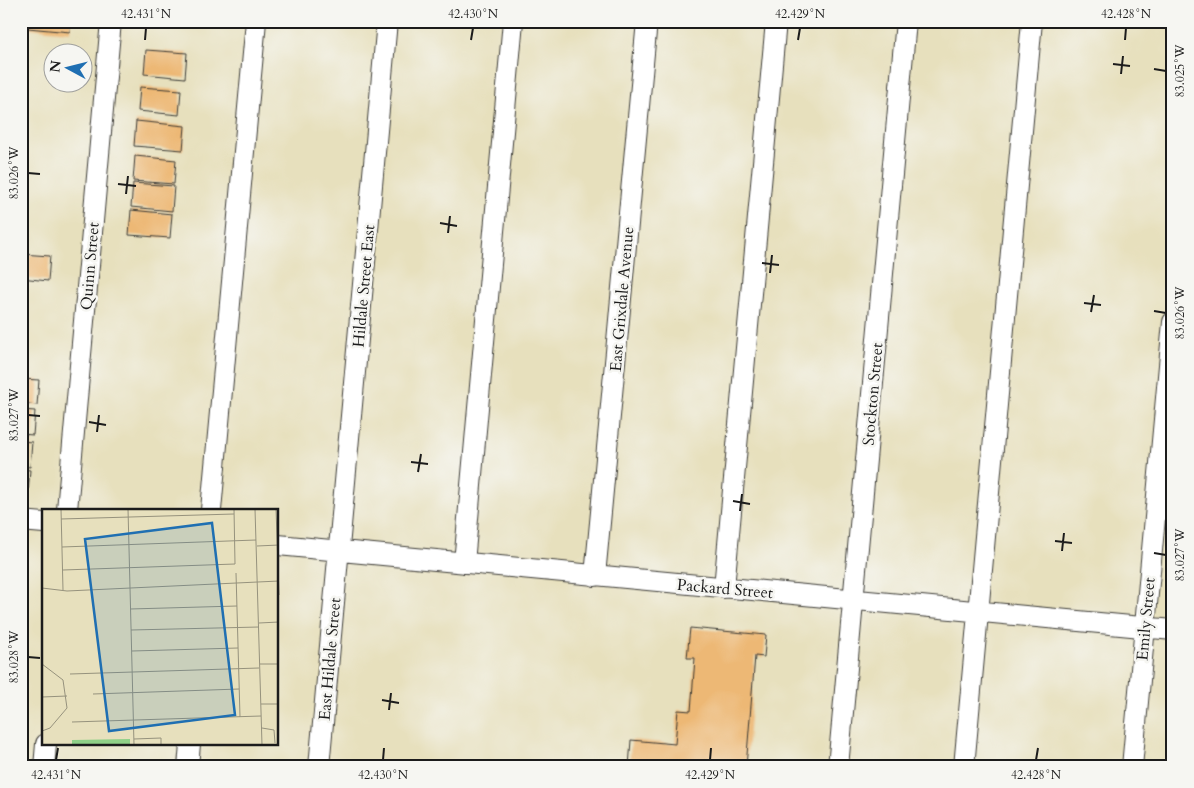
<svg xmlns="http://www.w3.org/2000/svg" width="1194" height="788" font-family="Cardo,serif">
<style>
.building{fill:#edb875}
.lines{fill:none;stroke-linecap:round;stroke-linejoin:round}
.minor-casing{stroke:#3a3934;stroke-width:22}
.minor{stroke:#fff;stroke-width:20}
.ticks{fill:none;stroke:#1c1c1c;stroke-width:2}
.labels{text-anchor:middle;stroke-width:5;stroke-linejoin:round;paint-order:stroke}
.street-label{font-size:16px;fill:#1c1c1c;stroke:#f6f6f2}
.inset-road{fill:none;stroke:#96927d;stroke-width:1}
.view{fill:#1f6fb2;fill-opacity:0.15;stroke:#1f6fb2;stroke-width:2.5}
.inset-edge{fill:none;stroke:#1c1c1c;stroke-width:2.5}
.neatline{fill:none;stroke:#1c1c1c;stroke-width:2}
.ticks-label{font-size:12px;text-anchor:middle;fill:#1c1c1c}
</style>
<rect width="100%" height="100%" fill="#f6f6f2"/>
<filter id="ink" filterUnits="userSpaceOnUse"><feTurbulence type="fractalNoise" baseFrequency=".02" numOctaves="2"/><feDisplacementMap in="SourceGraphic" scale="10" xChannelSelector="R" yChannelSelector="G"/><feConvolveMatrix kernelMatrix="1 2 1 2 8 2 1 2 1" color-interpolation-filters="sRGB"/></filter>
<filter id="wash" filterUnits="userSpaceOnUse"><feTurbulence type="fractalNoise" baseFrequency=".0096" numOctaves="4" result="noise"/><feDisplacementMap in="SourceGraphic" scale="20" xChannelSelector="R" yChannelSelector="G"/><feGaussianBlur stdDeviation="1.12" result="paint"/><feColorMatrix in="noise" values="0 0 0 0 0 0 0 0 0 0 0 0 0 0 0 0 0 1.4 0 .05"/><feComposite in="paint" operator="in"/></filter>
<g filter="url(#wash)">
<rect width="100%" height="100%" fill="#e7e0bd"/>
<g id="blocks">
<path class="building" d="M29,21H71L70,32L28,28Z
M146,50L187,53L185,78L144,74Z
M140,87L181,90L179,115L138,111Z
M136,121L185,126L183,150L134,146Z
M135,156L176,160L174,184L133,181Z
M133,183L174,186L172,211L131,207Z
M131,210L172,214L170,238L129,235Z
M21,254L50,256L48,281L21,278Z
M21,379L39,380L37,405L21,403Z
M21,410L35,411L33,435L21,434Z
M21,441L32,442L30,467L21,466Z
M21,469L30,470L28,494H21Z
M690,628L766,635L764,657L755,656L746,767H629L631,740L675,744L678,710L691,711L695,658H687Z"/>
</g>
</g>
<g filter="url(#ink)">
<use href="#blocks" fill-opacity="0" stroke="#3a3934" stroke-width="1"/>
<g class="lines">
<g class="minor-casing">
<path id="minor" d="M67,510L111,21
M211,510L256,21
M21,521L44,523
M278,545L1173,630
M464,563L513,21
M595,576L647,21
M724,588L776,21
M44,767L46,744
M188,767L190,744
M319,767L387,21
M838,767L906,21
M964,767L1032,21
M1132,767L1173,322"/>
</g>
<use href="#minor" class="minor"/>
</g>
</g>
<path class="ticks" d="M145,40L146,28M471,40L473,28M798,40L800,28M1125,40L1126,28M1113,64L1130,66M1154,69L1166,71M1121,74L1123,56M28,173L40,174M118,184L136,186M126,194L128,176M440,223L457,226M448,233L450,216M762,263L779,265M770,273L772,255M1084,303L1101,305M1154,311L1166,313M1091,312L1094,295M28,415L40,416M89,422L106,425M97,432L99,415M411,462L428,464M418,472L421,454M733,501L750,504M740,511L742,494M1055,541L1072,543M1062,551L1064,533M1154,553L1166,555M28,657L40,658M382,700L399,703M389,710L391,693M56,760L58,748M383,760L384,748M710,760L711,748M1036,760L1038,748"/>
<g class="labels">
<g class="street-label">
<text transform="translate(89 266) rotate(-85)" y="6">Quinn Street</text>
<text transform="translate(363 286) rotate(-85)" y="6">Hildale Street East</text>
<text transform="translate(621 299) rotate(-85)" y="6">East Grixdale Avenue</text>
<text transform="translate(872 394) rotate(-85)" y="6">Stockton Street</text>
<text transform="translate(725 588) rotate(5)" y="6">Packard Street</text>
<text transform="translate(1145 619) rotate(-85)" y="6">Emily Street</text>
<text transform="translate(329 659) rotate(-85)" y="6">East Hildale Street</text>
</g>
</g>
<g transform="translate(42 509)">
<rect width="236" height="236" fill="#e7e0bd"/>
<path d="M88,230V236H30V231Z" fill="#8fd087"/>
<path class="inset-road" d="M19,0L21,81M86,0L92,236M213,0L220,236M234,0L237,86M19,10L192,5M215,37L237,36M20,38L214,31M21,61L193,55L192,0M194,64L198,208M0,79L25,82L237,72M88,100L195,97M217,114L237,113M89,121L217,118M90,142L196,139M0,155L21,171L25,199L8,219L0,222M218,155H237M28,165L217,159M51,185L197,180M0,188L25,187M219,195H237M30,213L219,207M220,219L232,221L233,234M92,230L119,229V236"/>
<path class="view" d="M170,14L193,206L67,222L43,30Z"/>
<rect width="236" height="236" class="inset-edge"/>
</g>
<rect width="1194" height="788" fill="none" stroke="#f6f6f2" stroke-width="55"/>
<g transform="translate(68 68) rotate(277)"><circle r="24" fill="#f6f6f2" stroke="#9f9f9c"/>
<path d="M0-4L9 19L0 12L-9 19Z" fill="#1f6fb2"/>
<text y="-8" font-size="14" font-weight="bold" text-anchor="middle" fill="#1c1c1c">N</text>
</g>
<rect x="28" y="28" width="1138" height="732" class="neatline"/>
<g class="ticks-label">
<text x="146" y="18">42.431°N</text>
<text x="473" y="18">42.430°N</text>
<text x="800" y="18">42.429°N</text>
<text x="1126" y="18">42.428°N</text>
<text transform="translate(1180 71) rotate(-90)" y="4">83.025°W</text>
<text transform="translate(14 173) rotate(-90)" y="4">83.026°W</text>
<text transform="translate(1180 313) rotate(-90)" y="4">83.026°W</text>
<text transform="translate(14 415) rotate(-90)" y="4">83.027°W</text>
<text transform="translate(1180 555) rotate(-90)" y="4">83.027°W</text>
<text transform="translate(14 657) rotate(-90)" y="4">83.028°W</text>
<text x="56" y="779">42.431°N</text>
<text x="383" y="779">42.430°N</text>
<text x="710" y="779">42.429°N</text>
<text x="1036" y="779">42.428°N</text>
</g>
</svg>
